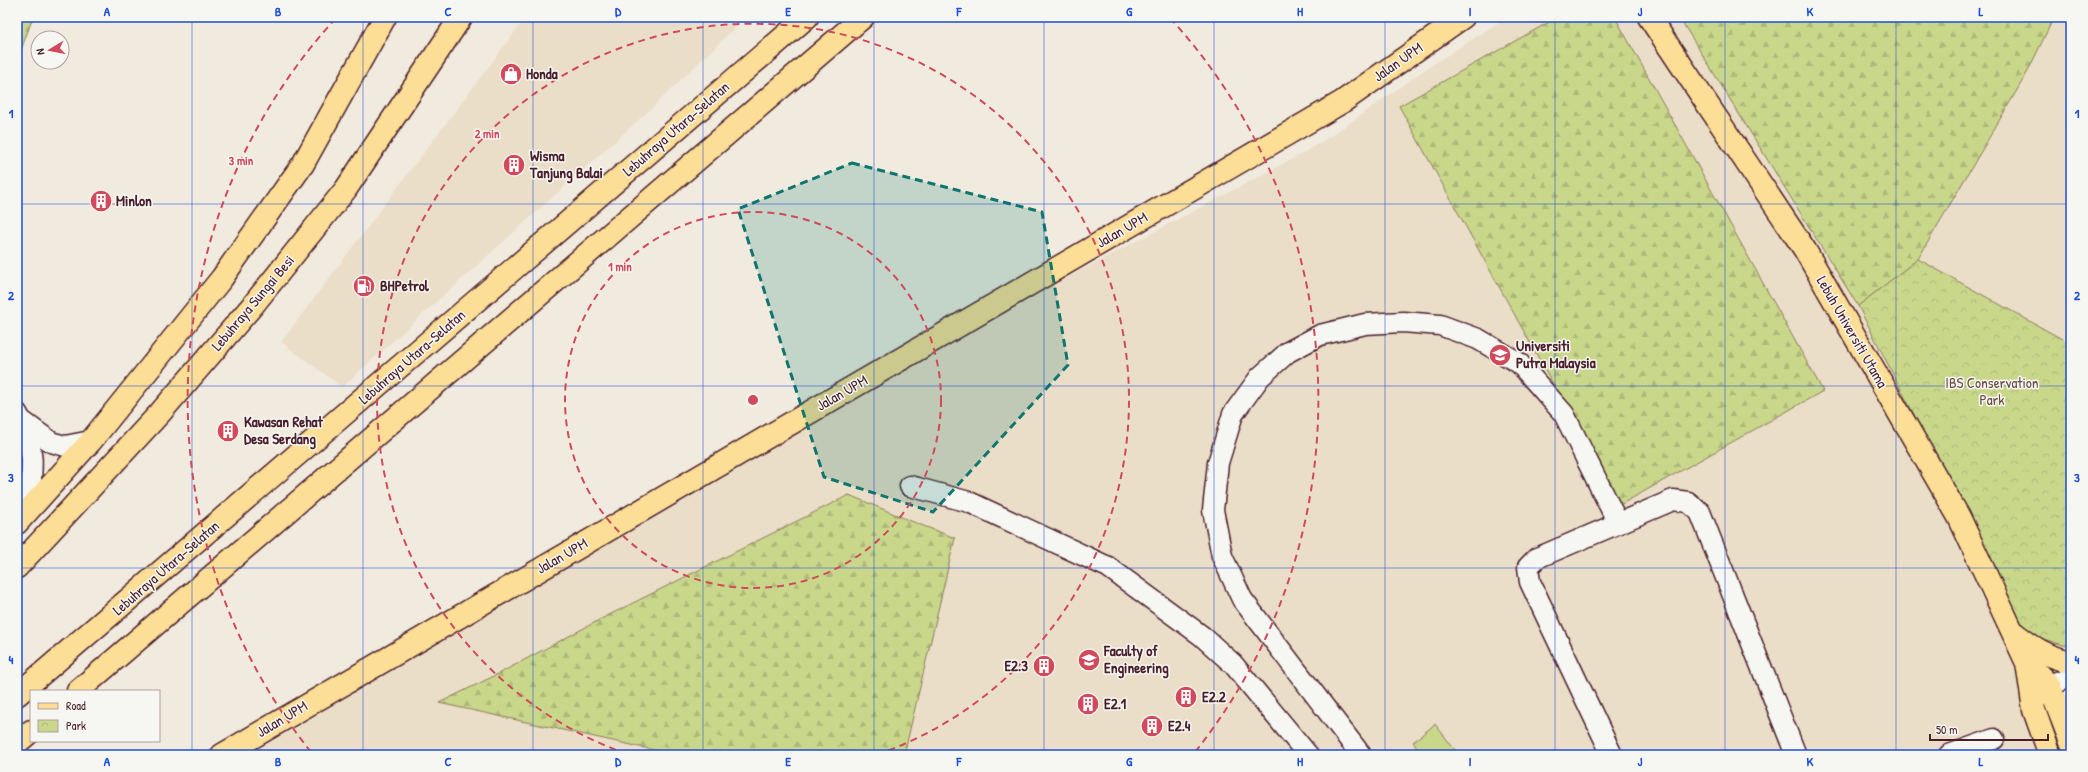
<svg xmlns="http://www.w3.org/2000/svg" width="2088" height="772" font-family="'Patrick Hand',sans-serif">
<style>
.built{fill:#ebdec8}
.green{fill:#c9d78b;stroke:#8a7b5b}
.forest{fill:url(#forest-firs);stroke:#8a7b5b}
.cemetery{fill:url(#cemetery-stones);stroke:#8a7b5b}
.park{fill:url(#park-crowns);stroke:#8a7b5b}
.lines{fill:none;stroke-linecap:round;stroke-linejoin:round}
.minor-casing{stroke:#4a1f2b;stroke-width:23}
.major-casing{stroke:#4a1f2b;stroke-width:25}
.highway-casing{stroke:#4a1f2b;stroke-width:25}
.minor{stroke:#f6f6f2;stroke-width:20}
.major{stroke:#fcde96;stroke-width:22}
.highway{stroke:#fcde96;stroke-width:22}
.marked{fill:#0f766e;fill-opacity:0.2;stroke:#0f766e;stroke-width:3;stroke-dasharray:8 5;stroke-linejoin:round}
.grid{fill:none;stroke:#1d4ed8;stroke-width:1;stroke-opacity:0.55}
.ring{fill:none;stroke:#d1495b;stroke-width:2;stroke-dasharray:7 5}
.labels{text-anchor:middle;stroke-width:3;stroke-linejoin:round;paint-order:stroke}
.street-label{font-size:15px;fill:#4a1f2b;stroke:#f6f6f2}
.poi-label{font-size:15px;font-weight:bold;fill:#4a1f2b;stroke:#f6f6f2;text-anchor:start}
.park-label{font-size:15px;fill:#6a4d43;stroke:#f6f6f2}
.centre{fill:#d1495b;stroke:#f6f6f2;stroke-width:2}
.ring-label{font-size:12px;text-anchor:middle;font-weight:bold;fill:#d1495b;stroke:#f6f6f2;stroke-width:3;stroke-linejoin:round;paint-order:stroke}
.neatline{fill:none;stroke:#1d4ed8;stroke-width:1.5}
.grid-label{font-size:13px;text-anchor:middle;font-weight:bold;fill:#1d4ed8}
</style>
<defs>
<pattern id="forest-firs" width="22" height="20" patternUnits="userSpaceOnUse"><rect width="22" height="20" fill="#c9d78b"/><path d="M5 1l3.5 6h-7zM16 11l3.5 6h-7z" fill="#aeb878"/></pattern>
<pattern id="cemetery-stones" width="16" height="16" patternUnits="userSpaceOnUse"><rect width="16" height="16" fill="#c9d78b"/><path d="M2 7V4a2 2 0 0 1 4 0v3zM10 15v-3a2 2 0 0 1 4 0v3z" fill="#aeb878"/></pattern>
<pattern id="park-crowns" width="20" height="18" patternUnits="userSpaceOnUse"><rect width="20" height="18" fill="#c9d78b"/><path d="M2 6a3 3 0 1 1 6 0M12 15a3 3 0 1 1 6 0" fill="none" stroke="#aeb878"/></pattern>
</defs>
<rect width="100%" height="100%" fill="#f1ebdf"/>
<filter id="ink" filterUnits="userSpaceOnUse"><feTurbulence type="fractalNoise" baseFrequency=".025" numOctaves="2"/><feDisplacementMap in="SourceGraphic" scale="8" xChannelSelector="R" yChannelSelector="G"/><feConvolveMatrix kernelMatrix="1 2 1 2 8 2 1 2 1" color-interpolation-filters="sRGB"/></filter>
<g filter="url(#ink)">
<path class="built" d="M526,17H746L652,108L342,387L281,342Z
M1507,17H2071V755H249L822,416L1034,295L1296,157L1331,136L1424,70Z"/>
<path class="green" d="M1435,724L1459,755H1423L1413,742Z"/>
<path class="forest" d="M1558,17H1615L1823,391L1620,505L1399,106Z
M1679,17H2054L2027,73L1918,259L1858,306Z
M849,495L916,523L955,538L904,755H677L439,703L498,674L601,619Z"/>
<path class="cemetery" d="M17,17H33L17,61Z"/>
<path class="park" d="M1918,259L2071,344V645H2063L2027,634L1858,306Z"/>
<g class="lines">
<g class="minor-casing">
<path id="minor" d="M17,413C38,446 32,476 27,513
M21,420L51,442L65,446L91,441
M910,486L969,502L1108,567L1202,636L1233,664L1308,755
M2038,696L2049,685L2071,677
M2060,714L2071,700
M1361,755L1242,599L1222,556L1213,510L1218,463L1233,414L1260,377L1288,352L1320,335L1365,324L1403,322L1440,325L1478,339L1519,363L1564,414L1618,523
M1612,755L1530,582L1528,567L1537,558L1673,500L1688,502L1700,512L1796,755
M1949,755L1994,739"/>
</g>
<g class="major-casing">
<path id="major" d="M1649,17L1805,250L1959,517L2027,663L2034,710L2050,755
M2014,633C2033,648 2048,657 2071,662
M2027,663L2049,685L2071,742
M222,755L1342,102L1463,17"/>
</g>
<g class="highway-casing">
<path id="highway" d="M17,523L91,441L222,278L303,164L385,17
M17,567L160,413L253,305L346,189L461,17
M78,691L863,17
M17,695L807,17
M17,743L31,731"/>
</g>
<use href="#minor" class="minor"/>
<use href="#major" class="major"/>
<use href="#highway" class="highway"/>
</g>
</g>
<path class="marked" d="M852,163L1042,212L1068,365L933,512L824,477L738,209Z"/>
<path class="grid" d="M192,17V755M363,17V755M533,17V755M703,17V755M874,17V755M1044,17V755M1214,17V755M1385,17V755M1555,17V755M1725,17V755M1896,17V755M17,204H2071M17,386H2071M17,568H2071"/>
<g class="ring">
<circle cx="753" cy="400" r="188"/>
<path d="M627 754A376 376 0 1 1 879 754"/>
<path d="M311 752A565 565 0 0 1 336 18M1170 18A565 565 0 0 1 1195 752"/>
</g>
<defs>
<g id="shop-disc" transform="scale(1.15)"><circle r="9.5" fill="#d1495b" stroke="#f6f6f2"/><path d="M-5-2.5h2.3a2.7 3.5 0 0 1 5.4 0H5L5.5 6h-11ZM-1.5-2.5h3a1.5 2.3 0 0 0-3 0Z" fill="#fff"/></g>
<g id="building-disc" transform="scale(1.15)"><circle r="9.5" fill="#d1495b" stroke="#f6f6f2"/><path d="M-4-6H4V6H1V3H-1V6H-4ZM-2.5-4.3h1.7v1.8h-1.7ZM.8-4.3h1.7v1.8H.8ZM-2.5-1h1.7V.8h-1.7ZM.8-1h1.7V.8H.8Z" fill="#fff"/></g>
<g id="fuel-disc" transform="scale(1.15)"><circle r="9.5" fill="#d1495b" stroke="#f6f6f2"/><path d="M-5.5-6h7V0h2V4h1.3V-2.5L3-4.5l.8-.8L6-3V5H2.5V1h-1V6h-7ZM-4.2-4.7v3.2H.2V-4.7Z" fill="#fff"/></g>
<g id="university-disc" transform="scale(1.15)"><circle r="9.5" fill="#d1495b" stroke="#f6f6f2"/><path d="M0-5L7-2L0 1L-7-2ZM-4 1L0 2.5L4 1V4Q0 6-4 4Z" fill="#fff"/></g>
</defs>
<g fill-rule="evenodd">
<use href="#shop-disc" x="511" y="74"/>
<use href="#building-disc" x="514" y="165"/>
<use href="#building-disc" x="101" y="201"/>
<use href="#fuel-disc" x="364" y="286"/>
<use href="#university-disc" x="1500" y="355"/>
<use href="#building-disc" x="228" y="431"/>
<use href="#university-disc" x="1089" y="660"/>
<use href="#building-disc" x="1044" y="666"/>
<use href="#building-disc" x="1186" y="697"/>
<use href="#building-disc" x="1088" y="704"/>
<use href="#building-disc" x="1152" y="726"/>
</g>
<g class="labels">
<g class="street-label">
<text transform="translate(1398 62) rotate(-35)" y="5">Jalan UPM</text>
<text transform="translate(676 129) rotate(-41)" y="5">Lebuhraya Utara–Selatan</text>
<text transform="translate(1122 230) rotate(-30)" y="5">Jalan UPM</text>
<text transform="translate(253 303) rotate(-50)" y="5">Lebuhraya Sungai Besi</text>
<text transform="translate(1852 332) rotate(60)" y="5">Lebuh Universiti Utama</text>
<text transform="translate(412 357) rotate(-41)" y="5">Lebuhraya Utara–Selatan</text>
<text transform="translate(842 393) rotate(-30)" y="5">Jalan UPM</text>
<text transform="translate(562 556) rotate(-30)" y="5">Jalan UPM</text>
<text transform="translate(166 568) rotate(-41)" y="5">Lebuhraya Utara–Selatan</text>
<text transform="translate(282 719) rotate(-31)" y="5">Jalan UPM</text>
</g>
<g class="poi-label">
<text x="526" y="79">Honda</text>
<text x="530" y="161">Wisma<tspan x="530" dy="17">Tanjung Balai</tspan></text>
<text x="116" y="206">Minlon</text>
<text x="380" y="291">BHPetrol</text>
<text x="1516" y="351">Universiti<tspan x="1516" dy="17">Putra Malaysia</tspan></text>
<text x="244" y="427">Kawasan Rehat<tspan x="244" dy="17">Desa Serdang</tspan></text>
<text x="1104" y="656">Faculty of<tspan x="1104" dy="17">Engineering</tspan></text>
<text x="1028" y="671" text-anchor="end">E2.3</text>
<text x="1202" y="702">E2.2</text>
<text x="1104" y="709">E2.1</text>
<text x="1168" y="731">E2.4</text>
</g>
<g class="park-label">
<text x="1992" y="388">IBS Conservation<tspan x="1992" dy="17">Park</tspan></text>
</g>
</g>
<circle cx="753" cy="400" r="6" class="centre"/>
<g class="ring-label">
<text x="487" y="138">2 min</text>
<text x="241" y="165">3 min</text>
<text x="620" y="271">1 min</text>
</g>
<rect width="2088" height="772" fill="none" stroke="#f6f6f2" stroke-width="44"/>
<rect x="30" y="690" width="130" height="52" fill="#f6f6f2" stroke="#b1a0a2"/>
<rect x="38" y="703" width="20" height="6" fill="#fcde96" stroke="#b1a0a2"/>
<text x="66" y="710" font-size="12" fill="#4a1f2b">Road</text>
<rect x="38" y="720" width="20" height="12" fill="url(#park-crowns)" stroke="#b1a0a2"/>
<text x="66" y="730" font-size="12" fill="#4a1f2b">Park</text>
<g transform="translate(50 50) rotate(260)"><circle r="19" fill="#f6f6f2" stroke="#b1a0a2"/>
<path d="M0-3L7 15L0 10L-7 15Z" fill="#d1495b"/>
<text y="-6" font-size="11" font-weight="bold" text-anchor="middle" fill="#4a1f2b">N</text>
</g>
<path d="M1930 734v6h118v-6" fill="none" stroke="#4a1f2b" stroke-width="2"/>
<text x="1936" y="734" font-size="12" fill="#4a1f2b" stroke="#f6f6f2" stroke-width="3" paint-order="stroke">50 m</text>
<rect x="22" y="22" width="2044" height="728" class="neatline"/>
<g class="grid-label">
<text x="107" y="16">A</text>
<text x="278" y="16">B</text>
<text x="448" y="16">C</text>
<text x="618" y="16">D</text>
<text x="788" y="16">E</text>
<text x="959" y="16">F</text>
<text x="1129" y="16">G</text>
<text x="1300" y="16">H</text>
<text x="1470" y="16">I</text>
<text x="1640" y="16">J</text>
<text x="1810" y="16">K</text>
<text x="1981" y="16">L</text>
<text x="11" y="118">1</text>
<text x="2077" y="118">1</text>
<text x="11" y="300">2</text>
<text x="2077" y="300">2</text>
<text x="11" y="482">3</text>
<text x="2077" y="482">3</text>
<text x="11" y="664">4</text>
<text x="2077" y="664">4</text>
<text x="107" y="766">A</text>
<text x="278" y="766">B</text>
<text x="448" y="766">C</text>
<text x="618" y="766">D</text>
<text x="788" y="766">E</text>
<text x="959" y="766">F</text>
<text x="1129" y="766">G</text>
<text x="1300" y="766">H</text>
<text x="1470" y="766">I</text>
<text x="1640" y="766">J</text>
<text x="1810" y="766">K</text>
<text x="1981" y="766">L</text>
</g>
</svg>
